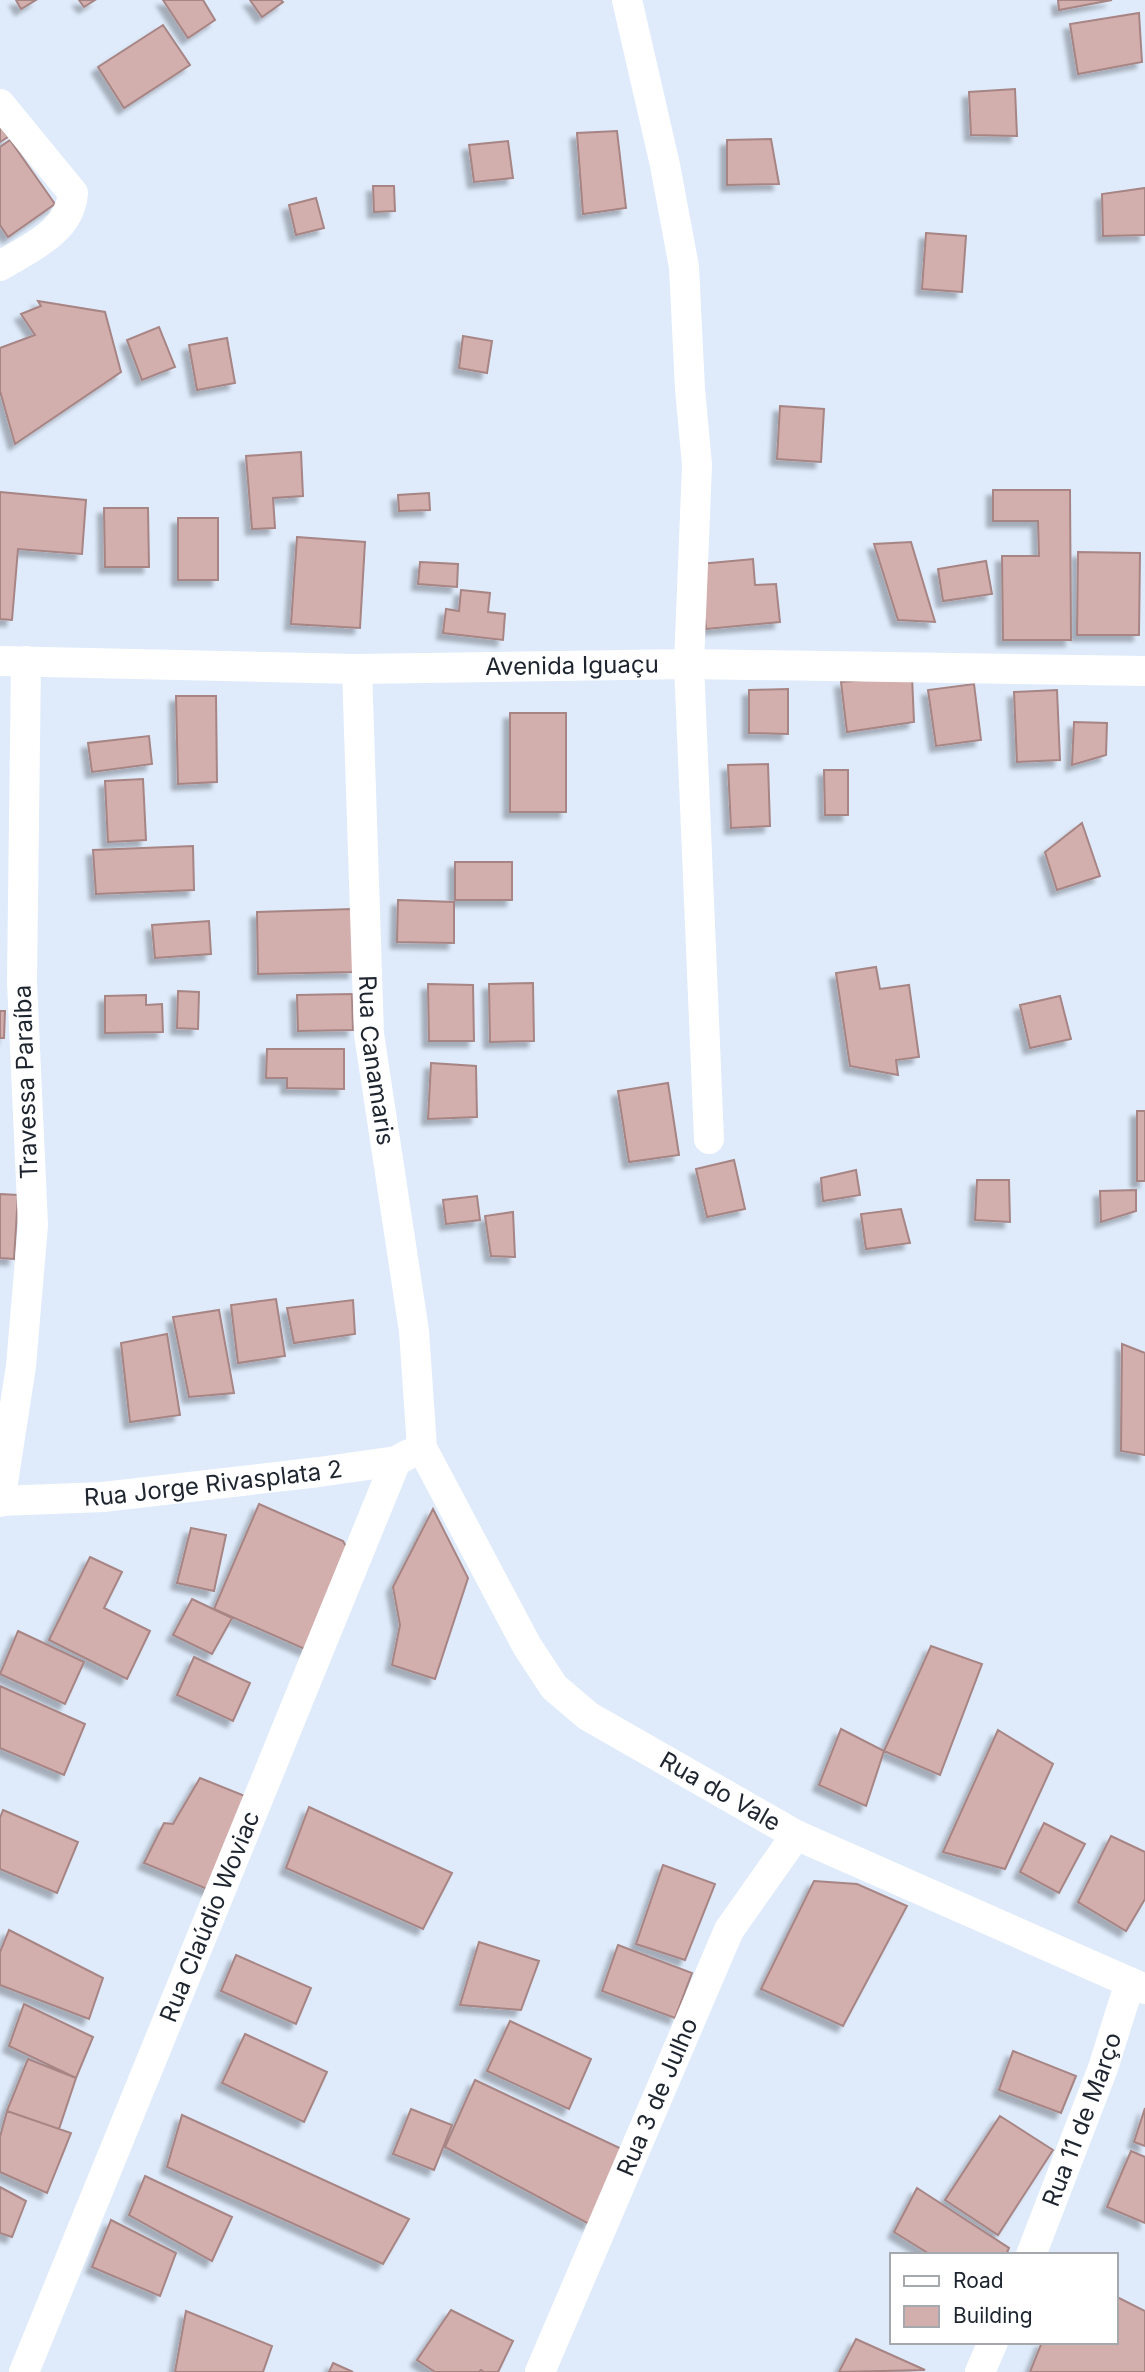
<svg xmlns="http://www.w3.org/2000/svg" width="1145" height="2372" font-family="Inter,sans-serif">
<style>
.building{fill:#d2aead;stroke:#a78584;stroke-width:2;filter:url(#shadow)}
.lines{fill:none;stroke-linecap:round;stroke-linejoin:round}
.minor{stroke:#fff;stroke-width:30}
.labels{text-anchor:middle;stroke-width:5;stroke-linejoin:round;paint-order:stroke}
.street-label{font-size:24px;fill:#1e252f;stroke:#fff}
</style>
<defs>
<filter id="shadow"><feDropShadow dx="-6" dy="6" stdDeviation="2" flood-color="#0004"/></filter>
</defs>
<rect width="100%" height="100%" fill="#dfebfb"/>
<path class="building" d="M16,0H36L21,9Z
M79,0H95L84,7Z
M163,0H203L215,20L188,38Z
M250,0H281L283,2L262,17Z
M1058,0H1112L1059,10Z
M1139,13L1142,62L1078,74L1070,24Z
M163,25L190,65L124,108L98,67Z
M1015,89L1017,136L971,135L969,92Z
M0,126L8,137L0,142Z
M617,131L626,208L583,214L577,133Z
M771,139L779,184L727,185V140Z
M10,140L55,204L8,237L0,225V147Z
M508,141L513,178L474,182L469,145Z
M373,186H394L395,211L374,212Z
M1145,188V235L1103,236L1102,194Z
M316,198L324,228L296,235L289,205Z
M926,233L966,236L962,292L922,289Z
M38,301L105,312L121,372L15,444L0,391V348L35,335L21,314L41,306Z
M159,327L175,367L142,380L127,340Z
M463,336L492,341L487,373L459,368Z
M227,338L235,383L197,390L189,345Z
M780,406L824,409L821,462L777,459Z
M301,452L303,496L273,498L275,528L252,529L246,456Z
M993,490H1070L1071,640H1003L1002,556H1039L1038,521H993Z
M0,492L86,500L82,554L18,549L12,620L0,619Z
M429,493L430,510L399,511L398,495Z
M104,508H148L149,567H105Z
M178,518H218V580H178Z
M297,537L365,542L360,628L291,624Z
M911,542L935,622L898,620L874,544Z
M1078,552L1140,553L1139,635H1077Z
M753,559L755,585L776,584L780,622L706,629L700,564Z
M986,561L992,594L943,601L938,569Z
M420,562L458,564L457,587L418,584Z
M461,590L490,593L488,612L505,614L503,640L443,633L446,609L459,611Z
M912,676L914,722L847,732L841,682Z
M974,684L981,740L936,746L928,690Z
M788,689V734L749,733V690Z
M1057,690L1060,760L1017,762L1014,692Z
M176,696H216L217,782L178,784Z
M510,713H566V812H510Z
M1074,722L1107,723L1106,755L1072,765Z
M149,736L152,764L92,772L88,743Z
M768,764L770,826L731,828L728,765Z
M824,770H848V815H825Z
M143,779L146,840L108,842L105,781Z
M1082,823L1100,876L1057,890L1045,852Z
M193,846L194,890L96,894L93,850Z
M455,862H512V900H455Z
M398,900L454,902V943L397,942Z
M352,909L354,972L258,974L257,912Z
M209,921L211,954L155,958L152,925Z
M876,967L880,989L909,985L919,1057L896,1060L898,1075L850,1066L836,973Z
M533,983L534,1041L490,1042L489,984Z
M428,984L473,985L474,1041H429Z
M178,991L199,992L198,1029L177,1028Z
M352,994L353,1030L298,1031L297,995Z
M146,995V1005L162,1004L163,1032L105,1033V996Z
M1060,996L1071,1039L1030,1048L1020,1005Z
M0,1011H5L4,1038H0Z
M267,1049H344V1089L287,1088V1078H266Z
M431,1063L476,1066L477,1117L428,1119Z
M668,1083L679,1155L629,1162L618,1091Z
M1137,1111H1145V1181H1137Z
M734,1160L745,1209L707,1217L696,1169Z
M856,1170L860,1195L823,1201L821,1178Z
M977,1180H1009L1010,1222L975,1220Z
M1136,1190V1211L1101,1222L1100,1191Z
M0,1194L18,1195L14,1259L0,1258Z
M477,1196L480,1220L446,1224L443,1200Z
M901,1209L910,1243L866,1249L861,1214Z
M513,1212L515,1257L491,1256L485,1216Z
M276,1299L285,1356L238,1363L231,1305Z
M353,1300L355,1334L294,1343L287,1308Z
M219,1310L234,1393L189,1397L173,1317Z
M167,1334L180,1415L130,1422L121,1343Z
M1122,1344L1145,1353V1455L1121,1451Z
M259,1504L343,1541L350,1553L307,1650L214,1609Z
M433,1509L468,1578L435,1679L392,1665L400,1625L393,1587Z
M191,1528L226,1535L214,1591L177,1583Z
M90,1557L122,1572L104,1608L150,1631L127,1679L49,1640Z
M192,1599L232,1618L212,1654L173,1635Z
M18,1631L84,1662L65,1704L0,1674Z
M931,1646L982,1664L940,1775L884,1751Z
M194,1657L250,1683L233,1721L177,1695Z
M0,1686L85,1724L64,1775L0,1748Z
M841,1729L884,1751L866,1806L819,1785Z
M998,1730L1053,1764L1005,1869L943,1852Z
M200,1778L245,1796L212,1891L144,1863L164,1823L173,1824Z
M309,1807L452,1873L423,1929L286,1868Z
M3,1810L78,1842L57,1893L0,1869V1818Z
M1044,1823L1085,1844L1059,1893L1020,1872Z
M1111,1836L1145,1852V1899L1126,1931L1078,1902Z
M663,1865L715,1884L685,1960L636,1944Z
M814,1881L857,1884L907,1906L843,2026L761,1989Z
M9,1930L103,1978L89,2019L0,1985V1952Z
M479,1942L539,1961L521,2010L460,2005Z
M618,1945L692,1973L675,2018L602,1991Z
M236,1955L311,1988L296,2024L221,1991Z
M24,2004L93,2037L76,2078L9,2046Z
M510,2021L591,2059L569,2109L487,2071Z
M245,2034L327,2072L304,2122L222,2083Z
M1013,2051L1076,2076L1061,2113L999,2090Z
M28,2059L76,2078L59,2129L7,2111Z
M475,2080L626,2151L589,2224L445,2147Z
M1145,2108V2146L1134,2142Z
M411,2109L452,2125L434,2170L393,2154Z
M7,2111L71,2133L47,2193L0,2172V2137Z
M182,2115L409,2219L383,2264L167,2167Z
M1000,2116L1053,2150L998,2235L945,2200Z
M1131,2151L1145,2157V2223L1107,2207Z
M145,2176L232,2217L212,2261L129,2215Z
M0,2187L26,2201L12,2237L0,2233Z
M917,2188L1009,2248L1006,2255H931L894,2232Z
M111,2220L176,2253L160,2296L92,2267Z
M1115,2296L1145,2311V2372H1030L1042,2342H1115Z
M451,2310L513,2341L498,2372H484L481,2370L479,2372H435L417,2360Z
M186,2311L272,2346L263,2372H175Z
M856,2339L925,2370L839,2372Z
M333,2363L353,2372H329Z"/>
<g class="lines">
<g class="minor">
<path d="M627,0L665,165L684,267L690,389L697,465L689,664L709,1139"/>
<path d="M0,104L73,193C70,232 29,248 0,266"/>
<path id="s1" d="M0,661L357,669L689,664L1145,671"/>
<path id="s2" d="M357,669L369,1034L414,1331L422,1448L527,1646L554,1687L588,1716L796,1835L1145,1989"/>
<path id="s3" d="M0,1501L103,1497L319,1472L396,1461L409,1454"/>
<path d="M0,1502L21,1366L33,1225L22,982L26,661"/>
<path id="s4" d="M1031,2255L1103,2068L1130,1982"/>
<path id="s5" d="M24,2372L396,1461"/>
<path id="s6" d="M540,2372L729,1930L796,1835"/>
<path d="M980,2372L993,2342"/>
</g>
</g>
<g class="labels">
<g class="street-label">
<text dy="8" stroke="none"><textPath href="#s1" startOffset="572">Avenida Iguaçu</textPath></text>
<text dy="8" stroke="none"><textPath href="#s2" startOffset="392">Rua Canamaris</textPath></text>
<text transform="translate(26 1082) rotate(-92)" y="8">Travessa Paraíba</text>
<text dy="8" stroke="none"><textPath href="#s3" startOffset="214">Rua Jorge Rivasplata 2</textPath></text>
<text dy="8" stroke="none"><textPath href="#s2" startOffset="1253">Rua do Vale</textPath></text>
<text dy="8" stroke="none"><textPath href="#s5" startOffset="492">Rua Claúdio Woviac</textPath></text>
<text dy="8" stroke="none"><textPath href="#s6" startOffset="299">Rua 3 de Julho</textPath></text>
<text dy="8" stroke="none"><textPath href="#s4" startOffset="145">Rua 11 de Março</textPath></text>
</g>
</g>
<rect x="890" y="2253" width="228" height="91" fill="#ffffff" stroke="#a5a8ac" stroke-width="2"/>
<rect x="904" y="2276" width="35" height="10" fill="#ffffff" stroke="#a5a8ac" stroke-width="2"/>
<text x="953" y="2288" font-size="21" fill="#1e252f">Road</text>
<rect x="904" y="2306" width="35" height="21" fill="#d2aead" stroke="#a5a8ac" stroke-width="2"/>
<text x="953" y="2323" font-size="21" fill="#1e252f">Building</text>
</svg>
